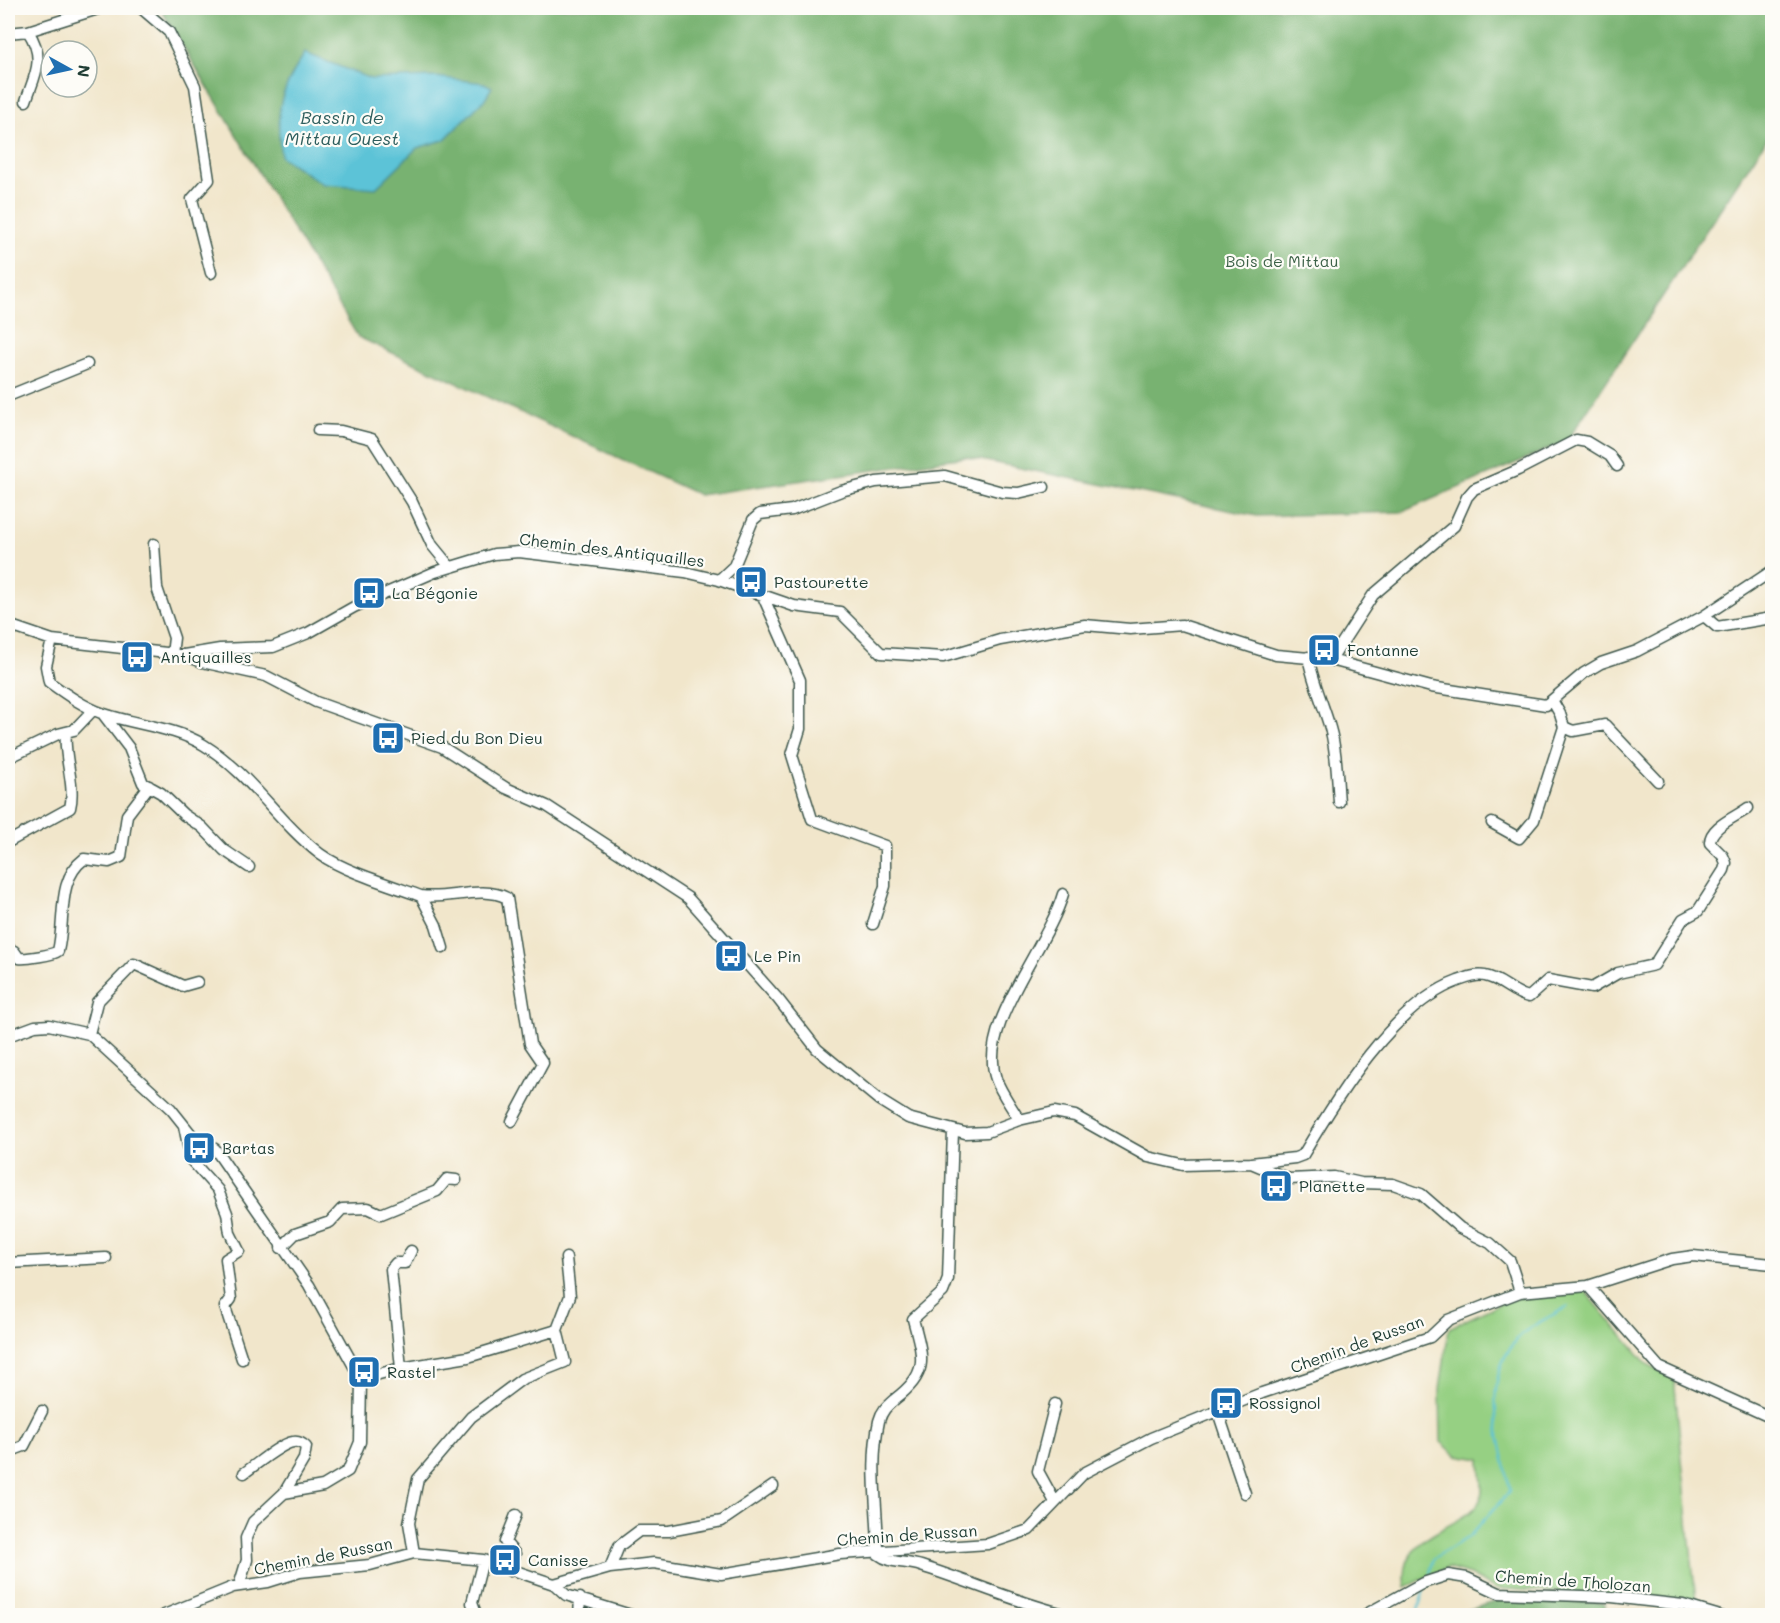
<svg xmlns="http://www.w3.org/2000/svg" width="1780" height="1623" font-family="Mali,sans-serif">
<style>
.green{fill:#96d083;stroke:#5a865c;stroke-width:1.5}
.forest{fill:#78b271;stroke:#4c7852;stroke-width:1.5}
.water{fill:#5bc3d7;stroke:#3d8086;stroke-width:1.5}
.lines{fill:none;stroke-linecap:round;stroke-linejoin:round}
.stream{stroke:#5bc3d7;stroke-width:2}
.minor-casing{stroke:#3e564b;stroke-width:13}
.minor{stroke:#fff;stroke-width:10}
.labels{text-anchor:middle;stroke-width:4.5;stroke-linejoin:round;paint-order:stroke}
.park-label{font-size:16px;fill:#3d6248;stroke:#fdfcf7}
.street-label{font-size:16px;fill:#1f3d34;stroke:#fdfcf7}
.poi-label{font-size:16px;fill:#1f3d34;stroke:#fdfcf7;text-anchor:start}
.water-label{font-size:18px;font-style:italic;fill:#2e5e5d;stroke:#fdfcf7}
</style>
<rect width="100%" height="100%" fill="#fdfcf7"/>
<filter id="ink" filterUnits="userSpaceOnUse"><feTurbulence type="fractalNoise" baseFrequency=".0167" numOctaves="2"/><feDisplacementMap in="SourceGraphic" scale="12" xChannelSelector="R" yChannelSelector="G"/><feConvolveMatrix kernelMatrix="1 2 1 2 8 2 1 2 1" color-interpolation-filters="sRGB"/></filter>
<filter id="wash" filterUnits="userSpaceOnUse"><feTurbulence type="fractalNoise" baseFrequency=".008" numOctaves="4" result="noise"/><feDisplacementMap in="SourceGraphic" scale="24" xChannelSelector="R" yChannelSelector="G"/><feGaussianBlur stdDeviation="1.35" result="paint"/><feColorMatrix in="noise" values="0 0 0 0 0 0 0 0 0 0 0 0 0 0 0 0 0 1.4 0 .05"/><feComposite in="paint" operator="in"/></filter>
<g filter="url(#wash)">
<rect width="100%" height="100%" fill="#f1e6cb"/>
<path class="green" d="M1584,1290L1647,1364L1674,1378L1696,1602L1494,1588L1470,1575L1447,1568L1406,1587C1395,1529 1474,1528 1481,1497C1484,1486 1480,1470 1480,1459L1456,1455L1441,1442L1440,1389L1449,1328L1506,1301L1525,1296Z"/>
<path class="forest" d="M160,8H1772V131L1567,441L1402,512L1257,516L966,457L699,495L358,337Z
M1508,1598L1604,1603L1605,1615L1448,1616Z"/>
<path class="water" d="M305,53L371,79L436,77L484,83L492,87L484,100L444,140L417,148L376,188L323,184L281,157C275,110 279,93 305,53Z"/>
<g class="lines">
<path class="stream" d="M1430,1573L1434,1558L1469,1537L1510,1491C1502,1439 1477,1380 1520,1336C1532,1324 1553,1316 1568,1306
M1416,1616L1424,1590"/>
</g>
</g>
<g filter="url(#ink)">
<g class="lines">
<g class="minor-casing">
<path id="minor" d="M141,8L169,32L195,86L209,180L192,199L211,273
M8,33L28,31L101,8
M26,101C35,74 46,59 28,31
M8,396L87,364
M318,430L341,431L372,439L412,502L432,545L450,567
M154,544L157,588L174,638L172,654
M719,580L734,566L753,520L760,514L792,510L841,491L876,482L945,476L1002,492L1018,493L1044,487
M762,594L800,680V729L792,755L812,819L885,846V886L873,924
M1704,616L1717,627L1772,618
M8,625L52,640L184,655L202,662L266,676L316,702L442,747L506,788L547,806L688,898L778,999L817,1049L879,1100L908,1118L965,1133L987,1132L1019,1120L1054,1112L1075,1116L1148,1157L1183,1165L1251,1163L1289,1179L1334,1177L1361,1183L1393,1184L1421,1194L1460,1228L1490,1243L1510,1261L1520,1292
M52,640L46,666L49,682C67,695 84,707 104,714C137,725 174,727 204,745C251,774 277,821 320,854C343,871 393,886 421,896C449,900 482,885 507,898L530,1044L543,1063L512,1121
M184,655L220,649L273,647L308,633L354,607L435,572L494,554L519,552L685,572L719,580L794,606L840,612L881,653L943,657L1000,640L1085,625L1130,629L1182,625L1276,655L1331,660L1431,687L1546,705L1584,673L1601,663L1637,651L1704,616L1772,571
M1308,657C1313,682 1323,704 1330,728C1337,752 1337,778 1339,802
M1331,660L1373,595L1454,526L1467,497L1474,489L1518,470L1576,440L1587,442L1610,456L1617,466
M103,714L129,748L143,783L161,793L184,815L202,827L224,850L249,867
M1564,727L1573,731L1605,725L1658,781
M8,758L58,734L74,730L93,710
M1492,823L1519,838L1534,820L1564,727L1560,714L1552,700
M8,842L70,808C76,784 63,757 66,732
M421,896L436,925L443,948
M14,951L19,958C26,959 53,955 58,951C66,919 56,880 84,859L109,862L121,857L127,815L149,786
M89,1034L97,1002L134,964L183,986L197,982
M8,1036L35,1026L49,1025L89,1034L171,1109L195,1139L215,1149L309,1285L361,1379L360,1442L348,1471L323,1486L284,1493L253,1522L246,1538L247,1560L239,1586
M1019,1120C1012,1107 1001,1093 996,1079C977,1026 1048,947 1063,894
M184,1126L191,1160L218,1190L227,1213L230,1233L239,1251L226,1259L231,1299L225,1307L242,1359
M1251,1163L1295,1158L1303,1155C1337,1097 1393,1005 1458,981C1467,978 1476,974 1485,976C1500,978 1513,994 1529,997L1548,980L1592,988L1618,973L1654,965L1683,919L1698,911L1724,870L1726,863L1723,856L1710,843C1709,827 1736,817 1748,808
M281,1248L295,1234L330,1222L342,1209L368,1208L381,1214L437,1191L447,1179L456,1180
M8,1263L106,1258
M1588,1286L1659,1367L1772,1418
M401,1368L391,1269L396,1263H405L411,1251
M361,1379L401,1368L468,1357L557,1330L570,1296L566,1258
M1055,1404L1038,1471L1055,1502
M1218,1412L1245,1493
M8,1452L24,1446L42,1411
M244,1473C256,1465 280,1444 293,1442C298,1441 303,1444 306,1447L304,1459L284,1493
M414,1553L409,1523L418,1479L471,1417L522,1379L565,1362L557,1330
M878,1554C878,1507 869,1467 879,1421C882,1410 887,1406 895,1399C930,1373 923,1357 913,1319L943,1292L948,1279L953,1131
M878,1554C891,1564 906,1561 921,1566C972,1582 1020,1604 1072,1616
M610,1568L619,1546L639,1531H669L722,1521L773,1486
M510,1571L515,1554L505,1542L516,1515
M554,1584L566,1595L634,1616
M162,1616L233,1587L268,1582L300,1572L370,1565L414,1553L483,1560L554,1584L610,1568L654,1563L721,1574L840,1554L988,1544L1029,1530L1084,1473L1151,1438L1262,1393L1430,1337L1448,1320L1520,1292L1588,1286L1672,1259L1693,1256L1772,1264
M477,1616L472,1603L483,1560
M579,1616L580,1598
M1363,1616L1423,1583L1448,1575L1467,1578L1499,1593L1612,1597L1683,1605L1720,1616"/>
</g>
<use href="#minor" class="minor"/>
</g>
</g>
<defs>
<g id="bus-square" transform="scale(1.725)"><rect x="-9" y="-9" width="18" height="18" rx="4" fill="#1f6fb2" stroke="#fdfcf7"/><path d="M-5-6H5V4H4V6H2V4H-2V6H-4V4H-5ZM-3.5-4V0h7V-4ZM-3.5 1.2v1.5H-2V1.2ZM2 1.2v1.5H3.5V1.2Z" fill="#fff"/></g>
</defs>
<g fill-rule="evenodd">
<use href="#bus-square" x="751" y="582"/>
<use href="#bus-square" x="369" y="593"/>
<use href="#bus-square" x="1324" y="650"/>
<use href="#bus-square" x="137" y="657"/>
<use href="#bus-square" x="388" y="738"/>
<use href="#bus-square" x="731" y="956"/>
<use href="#bus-square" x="199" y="1148"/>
<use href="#bus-square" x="1276" y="1186"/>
<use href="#bus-square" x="364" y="1372"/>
<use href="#bus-square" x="1226" y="1403"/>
<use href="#bus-square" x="505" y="1560"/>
</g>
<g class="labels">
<g class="park-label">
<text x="1282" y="267">Bois de Mittau</text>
</g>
<g class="street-label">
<text transform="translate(612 550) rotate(7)" y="6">Chemin des Antiquailles</text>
<text transform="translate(1357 1344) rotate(-20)" y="6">Chemin de Russan</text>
<text transform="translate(907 1535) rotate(-4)" y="6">Chemin de Russan</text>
<text transform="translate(323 1556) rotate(-11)" y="6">Chemin de Russan</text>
<text transform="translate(1573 1581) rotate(4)" y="6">Chemin de Tholozan</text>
</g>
<g class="poi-label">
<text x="774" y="588">Pastourette</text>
<text x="392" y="599">La Bégonie</text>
<text x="1347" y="656">Fontanne</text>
<text x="160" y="663">Antiquailles</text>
<text x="411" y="744">Pied du Bon Dieu</text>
<text x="754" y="962">Le Pin</text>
<text x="222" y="1154">Bartas</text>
<text x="1299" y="1192">Planette</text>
<text x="387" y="1378">Rastel</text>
<text x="1249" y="1409">Rossignol</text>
<text x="528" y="1566">Canisse</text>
</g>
<g class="water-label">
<text x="342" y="124">Bassin de<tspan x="342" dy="21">Mittau Ouest</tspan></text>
</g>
</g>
<rect width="1780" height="1623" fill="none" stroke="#fdfcf7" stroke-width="30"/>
<g transform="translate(69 69) rotate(98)"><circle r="28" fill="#fdfcf7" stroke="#a4b0a9" stroke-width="1.5"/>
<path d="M0-4.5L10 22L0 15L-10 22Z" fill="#1f6fb2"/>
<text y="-9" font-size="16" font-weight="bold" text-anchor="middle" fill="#1f3d34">N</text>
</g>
</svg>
